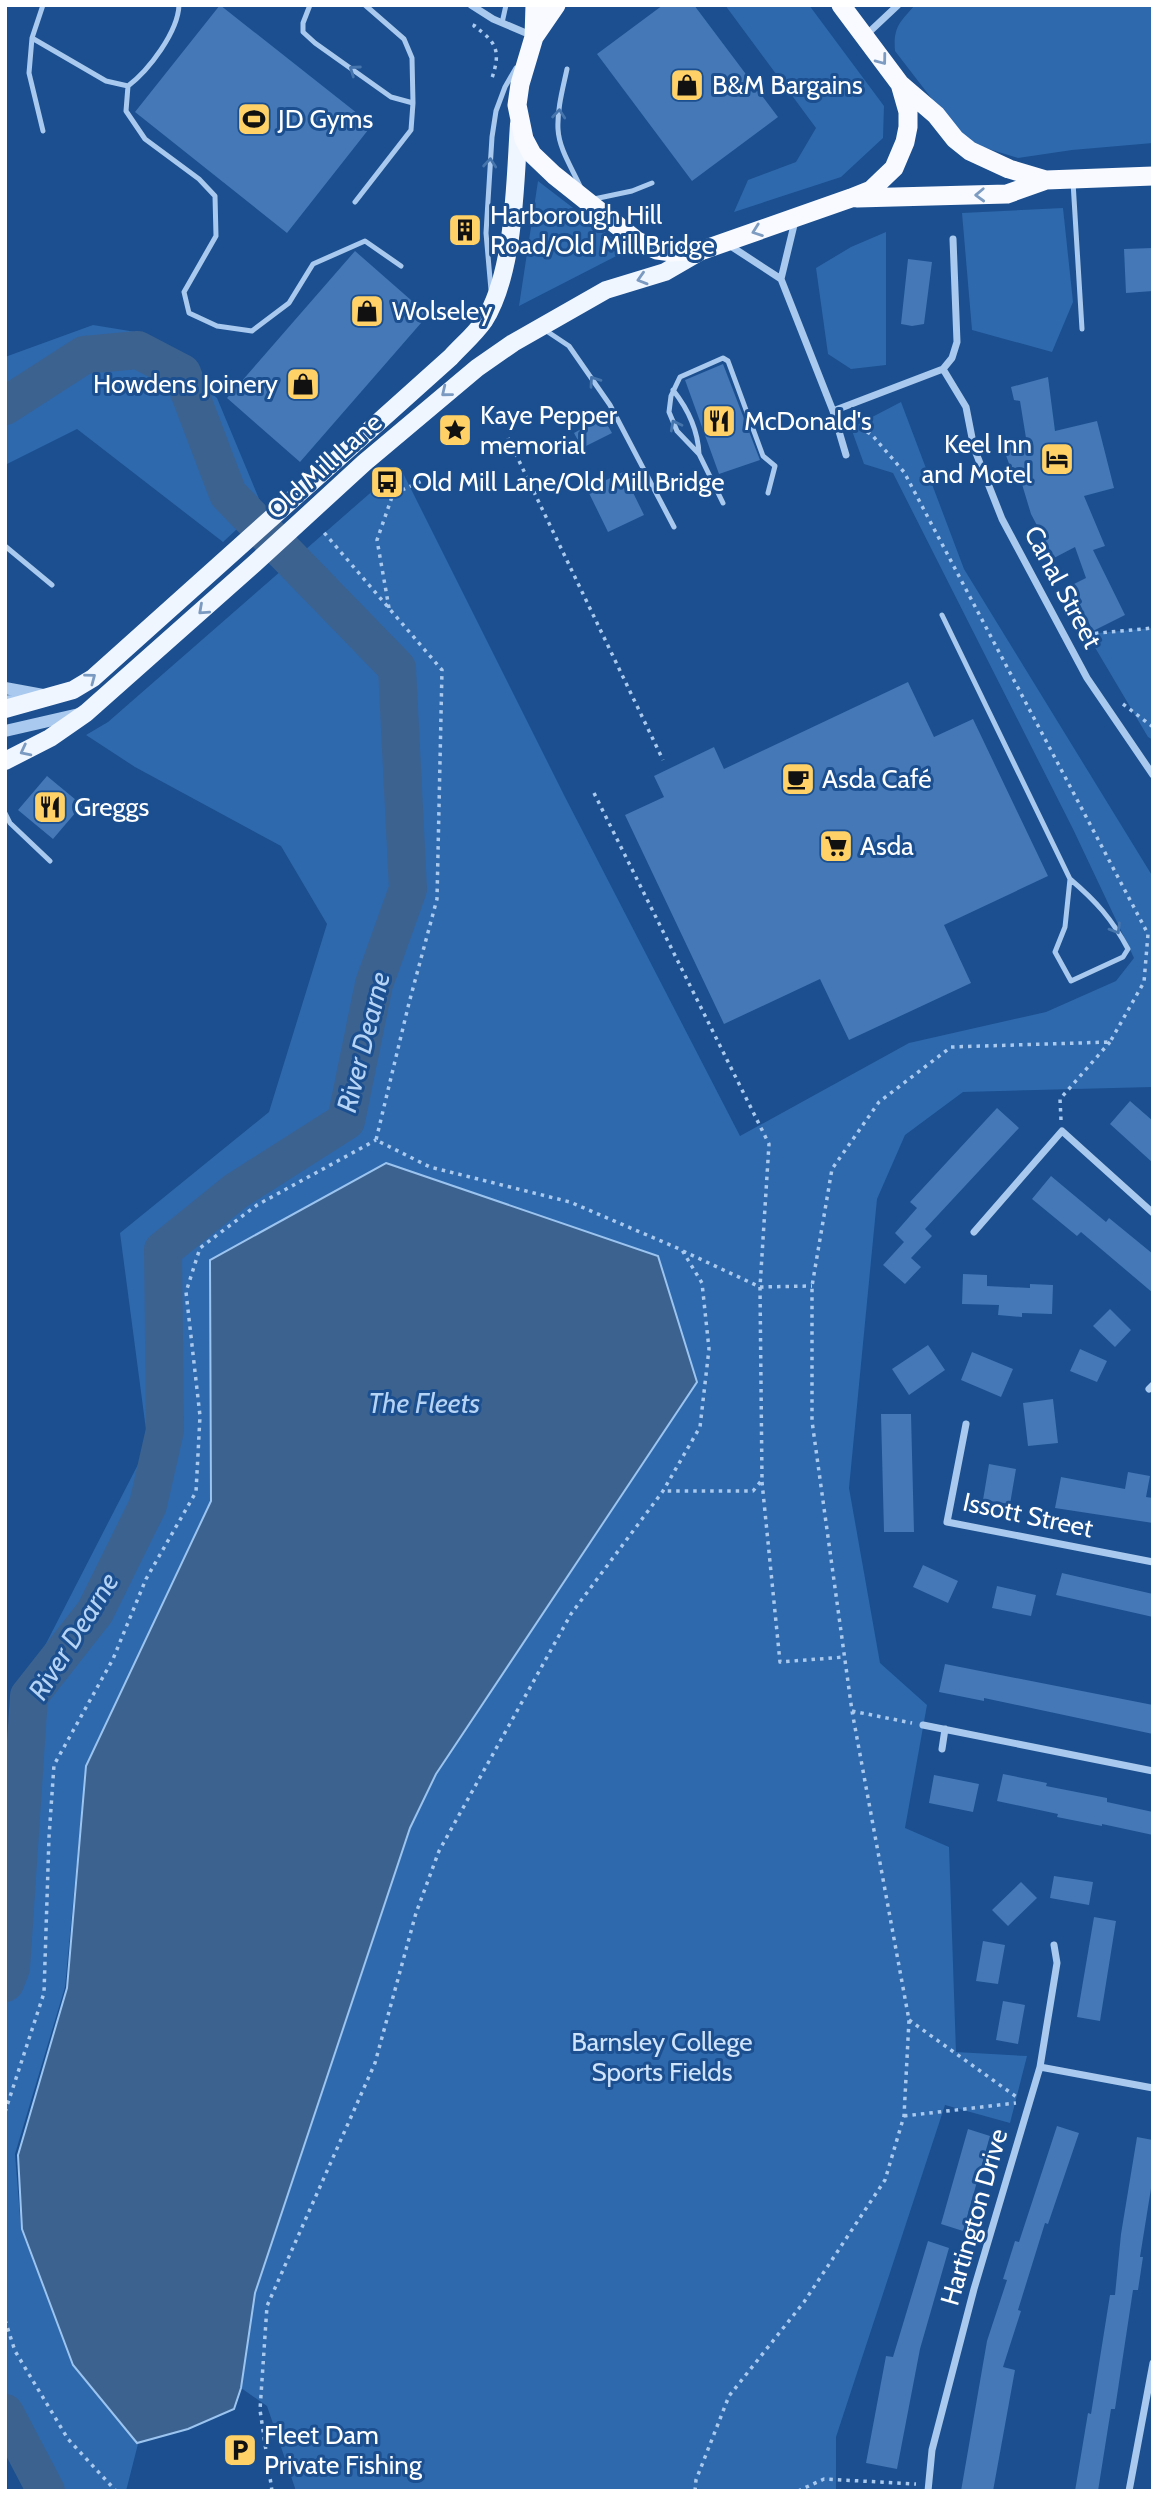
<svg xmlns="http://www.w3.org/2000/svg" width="1158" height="2496" font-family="Cabin,sans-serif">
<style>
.green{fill:#2e69ad}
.water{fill:#3c6290;stroke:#9cc4f0;stroke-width:2}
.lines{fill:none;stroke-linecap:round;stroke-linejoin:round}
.river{stroke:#3c6290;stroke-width:38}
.building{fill:#4478b7}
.path{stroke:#a9c9ee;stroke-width:3.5;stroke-dasharray:3.5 5;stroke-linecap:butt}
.service{stroke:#a9c9ee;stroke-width:5}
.minor{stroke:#a9c9ee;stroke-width:7}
.tertiary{stroke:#a9c9ee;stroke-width:12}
.primary{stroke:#f0f6ff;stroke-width:18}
.trunk{stroke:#f8faff;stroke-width:19}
.oneway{stroke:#7e9cc1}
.oneway2{stroke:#4674ac}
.oneway3{stroke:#7b9ac1}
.labels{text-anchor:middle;stroke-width:6;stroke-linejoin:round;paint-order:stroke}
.poi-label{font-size:26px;fill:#fff;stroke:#1b4f8f;text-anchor:start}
.street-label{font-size:26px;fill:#fff;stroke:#1b4f8f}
.park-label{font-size:26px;fill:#cfe3fa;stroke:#1b4f8f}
.water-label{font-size:28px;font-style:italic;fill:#b5d3f5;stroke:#1b4f8f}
</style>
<rect width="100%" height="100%" fill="#1b4f8f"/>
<path class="green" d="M725,5H809L884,106L883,138L841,177L734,212L748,180L796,162L816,128Z
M915,5H1153V143L1072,150L1018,158L979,146L955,129L895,51C893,27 900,22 915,5Z
M538,181L628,250L519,306Z
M1063,208L1073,302L1052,352L972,330L962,213Z
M886,232V365L851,369L828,354L816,268L851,247Z
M93,325L142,333L217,398L262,506L223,542L77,429L5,465V357Z
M901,402L964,569L1153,877V1087L963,1092L905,1135L877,1199L849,1488L880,1663L927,1705L905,1828L949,1847L956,2052L1027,2056L1010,2123L945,2105L836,2437V2491H296L267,2406L241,2388L255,2293L410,1828L436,1774L210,1260L211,1501L86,1766L65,1987L15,2154L21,2229L73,2365L138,2444L126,2491H58L5,2397V1983L11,1968L16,1702L148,1445L120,1233L269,1112L327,924L281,846L135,767L86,735L108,722L400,467L565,797L740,1136L909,1043L1046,1012L1116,981L1134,958L1073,829L893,473L864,464L851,428Z
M1153,628V740L1148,737L1087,634Z"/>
<path class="water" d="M386,1163L658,1256L697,1382L436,1774L410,1828L255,2293L241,2388L234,2409L188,2429L137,2443L73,2365L22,2229L18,2155L67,1988L86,1766L211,1501L210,1260Z"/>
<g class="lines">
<path class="river" d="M5,406L84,355L138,350L182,373L228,494L397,668L408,889L374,984L346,1121L236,1191L163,1250L165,1430L148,1505L95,1612L29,1696L11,1968L5,1983
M5,2413L46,2491"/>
</g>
<path class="building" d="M220,5L372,125L287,233L135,112Z
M663,5H694L778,117L692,181L597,54Z
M1153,248V291L1126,293L1124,249Z
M355,251L428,315L300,462L227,398Z
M908,259L932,262L924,324L912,326L901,324Z
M723,364L760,460L719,474L685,380Z
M1048,377L1055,431L1097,421L1114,488L1084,496L1105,546L1093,550L1125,615L1093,631L1070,586L1086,578L1075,547L1054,558L1031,514L1018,471L1012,472L1003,447L1026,438L1020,401L1014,400L1011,387Z
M603,417L612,433L582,448L574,433Z
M623,472L644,515L608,532L587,489Z
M908,682L934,737L973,719L1048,876L944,925L971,983L849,1040L820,979L724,1024L625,815L664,797L654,776L714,747L724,769Z
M47,776L82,805L53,839L18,810Z
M1130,1101L1153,1121V1163L1110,1124Z
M997,1108L1019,1128L925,1229L932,1236L911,1258L921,1267L905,1284L883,1265L904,1242L895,1233L917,1208L910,1202Z
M1051,1176L1106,1222L1109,1218L1153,1254V1293L1081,1232L1077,1236L1032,1199Z
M963,1274L987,1275V1286L1030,1288V1284L1053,1285L1052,1314L1022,1313V1317L998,1315L999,1305L962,1304Z
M1110,1309L1131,1330L1115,1347L1093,1326Z
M928,1345L945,1370L909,1395L892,1369Z
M1080,1349L1107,1361L1097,1382L1070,1371Z
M972,1352L1013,1369L1001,1397L961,1380Z
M1053,1399L1058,1443L1028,1446L1023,1403Z
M881,1414H911L914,1532H884Z
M989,1464L1016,1469L1010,1504L983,1500Z
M1128,1472L1150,1476L1146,1497L1153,1498V1523L1055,1508L1061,1477L1125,1489Z
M923,1565L958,1581L948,1603L913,1587Z
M1062,1573L1153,1594V1617L1056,1595Z
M997,1586L1036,1595L1031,1616L992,1608Z
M945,1664L1153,1705V1734L984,1698V1701L939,1692Z
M1003,1774L1047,1783L1046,1786L1107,1798V1802L1153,1812V1835L1102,1824V1826L1057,1817L1058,1814L997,1801Z
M934,1775L979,1784L973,1812L929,1803Z
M1054,1876L1093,1882L1089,1905L1050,1898Z
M1021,1882L1037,1898L1008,1926L992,1910Z
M1094,1917L1116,1921L1100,2021L1077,2017Z
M983,1941L1005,1945L998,1984L976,1981Z
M1003,2001L1025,2005L1018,2044L996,2040Z
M1057,2126L1079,2133L1048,2224L1045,2223L1018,2310L1021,2311L1003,2367L1015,2370L993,2491H961L987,2341L1007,2280L1003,2279L1015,2241L1019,2242Z
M968,2129L990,2136L963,2231L941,2224Z
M1137,2137L1153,2140V2176L1140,2257H1143L1138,2290H1133L1115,2409H1111L1098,2491H1075L1088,2413L1091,2414L1110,2295H1115L1121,2234Z
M928,2241L949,2248L920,2349L897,2469L866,2463L886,2356L893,2357Z"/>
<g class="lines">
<path class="path" d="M475,24L474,26C498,43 501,52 491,81
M508,438L663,760
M377,479L383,487L393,494
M389,608L377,540L393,494L433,476
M1078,635L1153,628
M1123,704L1153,727
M594,793L769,1144L760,1287L762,1480L753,1491H663
M1061,1120L1060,1099L1110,1042
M683,1251L760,1287L812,1286
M762,1482L780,1662L845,1657
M852,1711L912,1723
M909,2020L1018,2098
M5,2112L44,1993L49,1837L54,1765L113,1659L146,1579L196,1492L200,1416L186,1292L200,1248L257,1205L376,1140
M904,2116L1016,2103
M5,2320L15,2351L68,2439L116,2491
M272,2491L260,2410L267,2306L375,2063L416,1913L439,1851L571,1614L663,1491L700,1427L709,1349L702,1283L682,1250L570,1202L430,1167L376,1140L409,1003L437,899L442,670L321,529
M695,2491L696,2480L729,2396L804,2302L885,2180L904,2116L909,2020L852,1711L812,1421V1286L832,1169L879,1102L951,1047L1110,1042L1144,982L1148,934L904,472L872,435L850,421
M798,2491L824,2479L916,2484"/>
<path class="service" d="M43,5L32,38L106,81L128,86
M179,5C178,32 149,70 128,86L126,111L145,139L199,179L215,196L216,236L184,292L189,313L217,326L252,331L289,303L313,264L365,241L401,266
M310,5L303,23V32L315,43L391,97L413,103
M502,23L506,5
M32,38L29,73L43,131
M567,69C563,88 557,109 558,129C559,149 572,168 580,186
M1073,182L1082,329
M594,199L632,191L652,183
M355,202L411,130L413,103L412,58L404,39L365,5
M491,290L486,233L492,137L496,111L505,87L516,68
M545,330L569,346L610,405L674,527
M673,390C688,409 698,430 699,454
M723,503L699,454L677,431L669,412L671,396L680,377L723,358L728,361L763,456L775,466L768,493
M5,546L52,585
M942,615L1070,879C1096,901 1112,919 1128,949L1123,957L1071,981L1055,952L1065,927L1070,879
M5,698L20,697
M5,813L10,823L50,861"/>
<path class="minor" d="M471,5L493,19L533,36
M865,36L898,5
M795,221L781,279L833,411L846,455
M729,245L781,279
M943,369L966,407L974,448L1002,519L1087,678L1153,775
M833,411L943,369L952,358L957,342L953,239
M974,1232L1062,1131L1153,1213
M1149,1389L1153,1385
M966,1424L947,1522L1153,1562
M923,1725L1153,1771
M942,1749L945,1729
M1040,2067L1057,1963L1054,1945
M928,2491L932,2450L974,2289L1040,2067L1153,2088
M1129,2491L1153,2363"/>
<path class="tertiary" d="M5,688L43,695
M5,731L79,714"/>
<path class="primary" d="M5,709L73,690L93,678L451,357C462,345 475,334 484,321C515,272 515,181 519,124
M5,761L50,738L86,713L254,564L364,463L477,368L513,343L606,290L665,272L703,250"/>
<path class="trunk" d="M556,5L534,37L520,84L517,105L524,139L532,154L554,175L637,241L657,250L672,252L703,250L851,198L871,190L894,168L905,142L908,127V112L900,84L841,5
M534,37L535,5
M900,84L936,115L955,139L970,151L1009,169L1046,180L1153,176
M857,198L1007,194L1046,180"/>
</g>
<defs><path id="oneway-chevron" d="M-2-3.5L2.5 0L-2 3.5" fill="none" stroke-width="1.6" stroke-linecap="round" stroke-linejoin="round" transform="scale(1.75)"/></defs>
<g class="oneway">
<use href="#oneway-chevron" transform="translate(882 60) rotate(53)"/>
<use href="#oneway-chevron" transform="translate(980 195) rotate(178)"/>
<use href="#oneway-chevron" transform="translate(757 231) rotate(160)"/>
</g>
<g class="oneway2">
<use href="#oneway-chevron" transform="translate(354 70) rotate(-145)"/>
<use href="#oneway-chevron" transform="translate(559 114) rotate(-85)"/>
<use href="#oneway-chevron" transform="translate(490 163) rotate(-85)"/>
<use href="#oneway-chevron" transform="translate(594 381) rotate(-125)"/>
<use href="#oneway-chevron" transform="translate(675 425) rotate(-118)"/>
<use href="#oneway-chevron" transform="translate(1116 929) rotate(59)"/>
</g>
<g class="oneway3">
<use href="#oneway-chevron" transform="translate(642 279) rotate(163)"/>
<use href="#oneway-chevron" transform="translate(446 392) rotate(141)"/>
<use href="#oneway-chevron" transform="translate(203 610) rotate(138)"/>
<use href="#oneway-chevron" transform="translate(91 678) rotate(-37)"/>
<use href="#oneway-chevron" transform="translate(25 751) rotate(153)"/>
</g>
<defs>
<g id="shop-square" transform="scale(1.75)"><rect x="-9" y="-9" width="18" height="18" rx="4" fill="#ffd166" stroke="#1b4f8f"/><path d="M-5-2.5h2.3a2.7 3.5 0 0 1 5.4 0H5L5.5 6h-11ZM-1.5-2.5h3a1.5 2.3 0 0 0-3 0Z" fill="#111"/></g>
<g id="stadium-square" transform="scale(1.75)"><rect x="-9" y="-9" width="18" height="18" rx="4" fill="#ffd166" stroke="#1b4f8f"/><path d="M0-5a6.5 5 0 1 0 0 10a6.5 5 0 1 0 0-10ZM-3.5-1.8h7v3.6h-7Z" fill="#111"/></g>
<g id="building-square" transform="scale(1.75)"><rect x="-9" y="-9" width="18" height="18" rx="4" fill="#ffd166" stroke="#1b4f8f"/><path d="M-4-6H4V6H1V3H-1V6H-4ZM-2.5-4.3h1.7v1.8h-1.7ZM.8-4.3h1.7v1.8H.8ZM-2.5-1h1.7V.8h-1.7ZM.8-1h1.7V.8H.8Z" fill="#111"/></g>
<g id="restaurant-square" transform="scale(1.75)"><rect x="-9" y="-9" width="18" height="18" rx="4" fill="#ffd166" stroke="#1b4f8f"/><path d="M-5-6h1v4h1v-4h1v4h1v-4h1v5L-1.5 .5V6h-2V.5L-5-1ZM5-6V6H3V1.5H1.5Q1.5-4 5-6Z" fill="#111"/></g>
<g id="sight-square" transform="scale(1.75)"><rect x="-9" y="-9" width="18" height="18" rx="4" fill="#ffd166" stroke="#1b4f8f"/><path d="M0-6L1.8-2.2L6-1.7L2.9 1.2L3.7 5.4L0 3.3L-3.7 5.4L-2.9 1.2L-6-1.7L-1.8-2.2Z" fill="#111"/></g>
<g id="hotel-square" transform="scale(1.75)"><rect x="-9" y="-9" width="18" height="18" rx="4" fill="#ffd166" stroke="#1b4f8f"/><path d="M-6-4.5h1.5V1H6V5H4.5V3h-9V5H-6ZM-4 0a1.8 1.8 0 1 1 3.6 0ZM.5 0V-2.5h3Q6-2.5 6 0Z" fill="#111"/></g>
<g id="bus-square" transform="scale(1.75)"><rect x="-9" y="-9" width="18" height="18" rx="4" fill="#ffd166" stroke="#1b4f8f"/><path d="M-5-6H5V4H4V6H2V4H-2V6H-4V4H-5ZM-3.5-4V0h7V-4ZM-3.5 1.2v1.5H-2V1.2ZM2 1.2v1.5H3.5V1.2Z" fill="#111"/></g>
<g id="cafe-square" transform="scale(1.75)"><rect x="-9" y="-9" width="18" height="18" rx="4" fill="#ffd166" stroke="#1b4f8f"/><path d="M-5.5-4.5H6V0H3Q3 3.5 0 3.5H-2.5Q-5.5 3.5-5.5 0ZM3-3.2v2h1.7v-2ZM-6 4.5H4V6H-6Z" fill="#111"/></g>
<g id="supermarket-square" transform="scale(1.75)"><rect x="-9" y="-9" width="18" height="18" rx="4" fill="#ffd166" stroke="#1b4f8f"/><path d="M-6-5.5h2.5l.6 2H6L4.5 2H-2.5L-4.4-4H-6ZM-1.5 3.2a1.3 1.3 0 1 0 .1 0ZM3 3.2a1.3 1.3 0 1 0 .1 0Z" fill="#111"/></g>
<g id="parking-square" transform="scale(1.75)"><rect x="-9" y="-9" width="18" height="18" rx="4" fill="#ffd166" stroke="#1b4f8f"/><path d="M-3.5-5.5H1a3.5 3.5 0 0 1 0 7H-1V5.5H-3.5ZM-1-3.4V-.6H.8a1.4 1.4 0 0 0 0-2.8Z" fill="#111"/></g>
</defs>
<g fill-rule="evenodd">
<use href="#shop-square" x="687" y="85"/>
<use href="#stadium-square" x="254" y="119"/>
<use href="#building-square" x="465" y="230"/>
<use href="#shop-square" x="367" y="311"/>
<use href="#shop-square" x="303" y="384"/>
<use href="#restaurant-square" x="719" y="421"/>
<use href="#sight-square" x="455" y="430"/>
<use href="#hotel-square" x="1057" y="459"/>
<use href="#bus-square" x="387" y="482"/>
<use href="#cafe-square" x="798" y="779"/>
<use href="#restaurant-square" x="50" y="807"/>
<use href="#supermarket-square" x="836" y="846"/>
<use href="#parking-square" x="240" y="2450"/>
</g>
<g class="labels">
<g class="poi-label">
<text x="712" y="94">B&amp;M Bargains</text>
<text x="278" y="128">JD Gyms</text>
<text x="490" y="224">Harborough Hill<tspan x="490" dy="30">Road/Old Mill Bridge</tspan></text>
<text x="392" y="320">Wolseley</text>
<text x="278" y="393" text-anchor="end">Howdens Joinery</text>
<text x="480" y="424">Kaye Pepper<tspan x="480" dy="30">memorial</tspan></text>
<text x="744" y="430">McDonald's</text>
<text x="1032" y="453" text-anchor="end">Keel Inn<tspan x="1032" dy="30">and Motel</tspan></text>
<text x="412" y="491">Old Mill Lane/Old Mill Bridge</text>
<text x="822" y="788">Asda Café</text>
<text x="74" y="816">Greggs</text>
<text x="860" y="855">Asda</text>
<text x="264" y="2444">Fleet Dam<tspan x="264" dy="30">Private Fishing</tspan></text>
</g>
<g class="street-label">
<text transform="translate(324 466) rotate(-42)" y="9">Old Mill Lane</text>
<text transform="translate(1063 587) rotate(62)" y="9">Canal Street</text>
<text transform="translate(1028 1515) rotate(12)" y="9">Issott Street</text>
<text transform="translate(974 2217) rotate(-74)" y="9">Hartington Drive</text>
</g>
<g class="park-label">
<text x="662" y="2051">Barnsley College<tspan x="662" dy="30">Sports Fields</tspan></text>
</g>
<g class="water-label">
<text transform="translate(363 1042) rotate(-76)" y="10">River Dearne</text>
<text x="424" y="1413">The Fleets</text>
<text transform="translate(73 1636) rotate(-58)" y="10">River Dearne</text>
</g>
</g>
<rect width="1158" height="2496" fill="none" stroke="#ffffff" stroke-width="14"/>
</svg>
